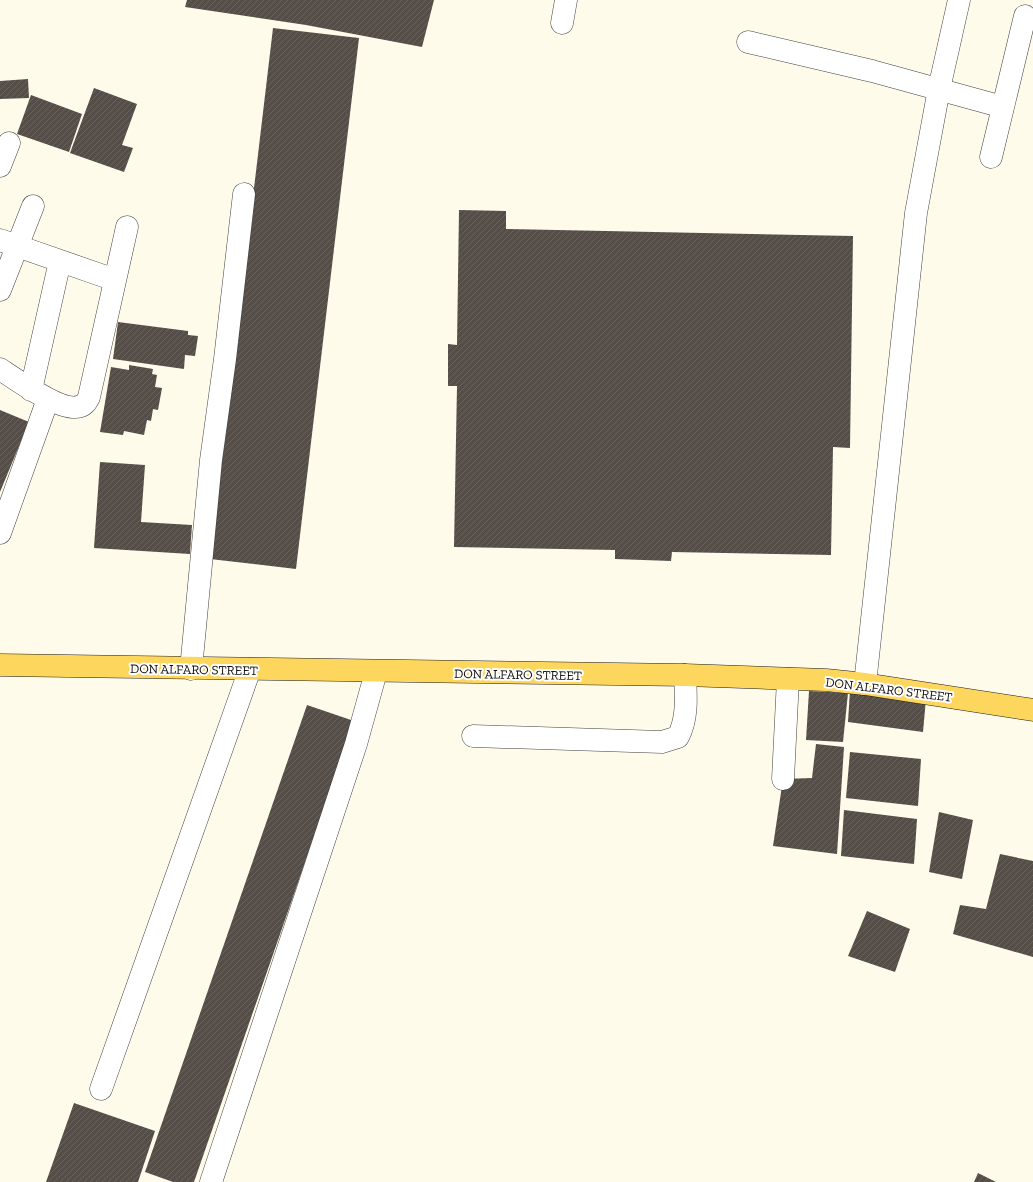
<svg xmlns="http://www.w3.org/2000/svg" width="1033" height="1182" font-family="'Zilla Slab',serif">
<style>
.building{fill:url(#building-hatch)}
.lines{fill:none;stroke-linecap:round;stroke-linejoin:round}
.minor-casing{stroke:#3f3f3f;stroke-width:23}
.major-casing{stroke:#1d1d1d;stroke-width:23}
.minor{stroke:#fff;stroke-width:22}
.major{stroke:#fcd65d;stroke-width:22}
.labels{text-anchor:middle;stroke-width:4;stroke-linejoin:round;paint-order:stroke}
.street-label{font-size:13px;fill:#0c0c0c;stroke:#fff}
</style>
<defs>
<pattern id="building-hatch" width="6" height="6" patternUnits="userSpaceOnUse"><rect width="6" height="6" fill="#544d48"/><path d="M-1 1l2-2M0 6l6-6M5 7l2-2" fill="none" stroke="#68625e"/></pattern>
</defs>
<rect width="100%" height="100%" fill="#fffbea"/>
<path class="building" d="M187,0H434L422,47L306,25L185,7Z
M273,28L359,38L296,569L210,559Z
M28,79L29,98L0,99V81Z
M94,88L137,104L122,145L133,148L124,172L70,153Z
M31,95L82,114L69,152L17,134Z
M459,210L506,211V229L853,236L850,448L833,447L831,555L672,552L671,561L615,559V550L454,547L457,386H448V344L457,345Z
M118,322L188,331V335L198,336L195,356L185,355L184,369L113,359Z
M129,365L153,369L152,374L157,375L155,387L162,388L158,410L153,409L151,421L147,420L144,435L124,431L123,435L100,432L111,367L129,370Z
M0,410L29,422L0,492Z
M100,462L145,465L141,522L192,525L190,554L94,548Z
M850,690L926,699L923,732L848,722Z
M809,691L848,693L843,742L806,740Z
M307,705L354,721L194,1182H173L145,1172Z
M816,744L844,747L837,854L773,846L783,779L812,778Z
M850,752L921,759L918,806L846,798Z
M844,810L917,819L914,864L841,856Z
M939,812L973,820L962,879L929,872Z
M1000,854L1033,861V957L953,934L960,905L986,909Z
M867,911L910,929L895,972L848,956Z
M74,1103L155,1131L138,1182H46Z
M978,1173L996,1182H974Z"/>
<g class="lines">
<g class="minor-casing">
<path id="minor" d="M562,23L566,0
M748,42L872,71L1003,107
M991,157L1025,16
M0,166L9,143
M0,240L115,280
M0,290L33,206
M0,369C15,379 64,414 81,406C86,404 87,401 89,397L127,227
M31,390L60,261
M0,533L48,399
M191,669L211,460L225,359L244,194
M865,684L916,213L939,89L959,0
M473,736L662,742L678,737C688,718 686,696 685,675
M783,779L788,679
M101,1089L250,669
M211,1182L356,744L376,672"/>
</g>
<g class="major-casing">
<path id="major" d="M0,665L685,675L826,680L865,684L1033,710"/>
</g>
<use href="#minor" class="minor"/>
<use href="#major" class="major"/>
</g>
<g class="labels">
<g class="street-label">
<text transform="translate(194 669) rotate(1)" y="5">DON ALFARO STREET</text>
<text transform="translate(518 674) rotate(1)" y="5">DON ALFARO STREET</text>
<text transform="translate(889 689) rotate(7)" y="5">DON ALFARO STREET</text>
</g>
</g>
</svg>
